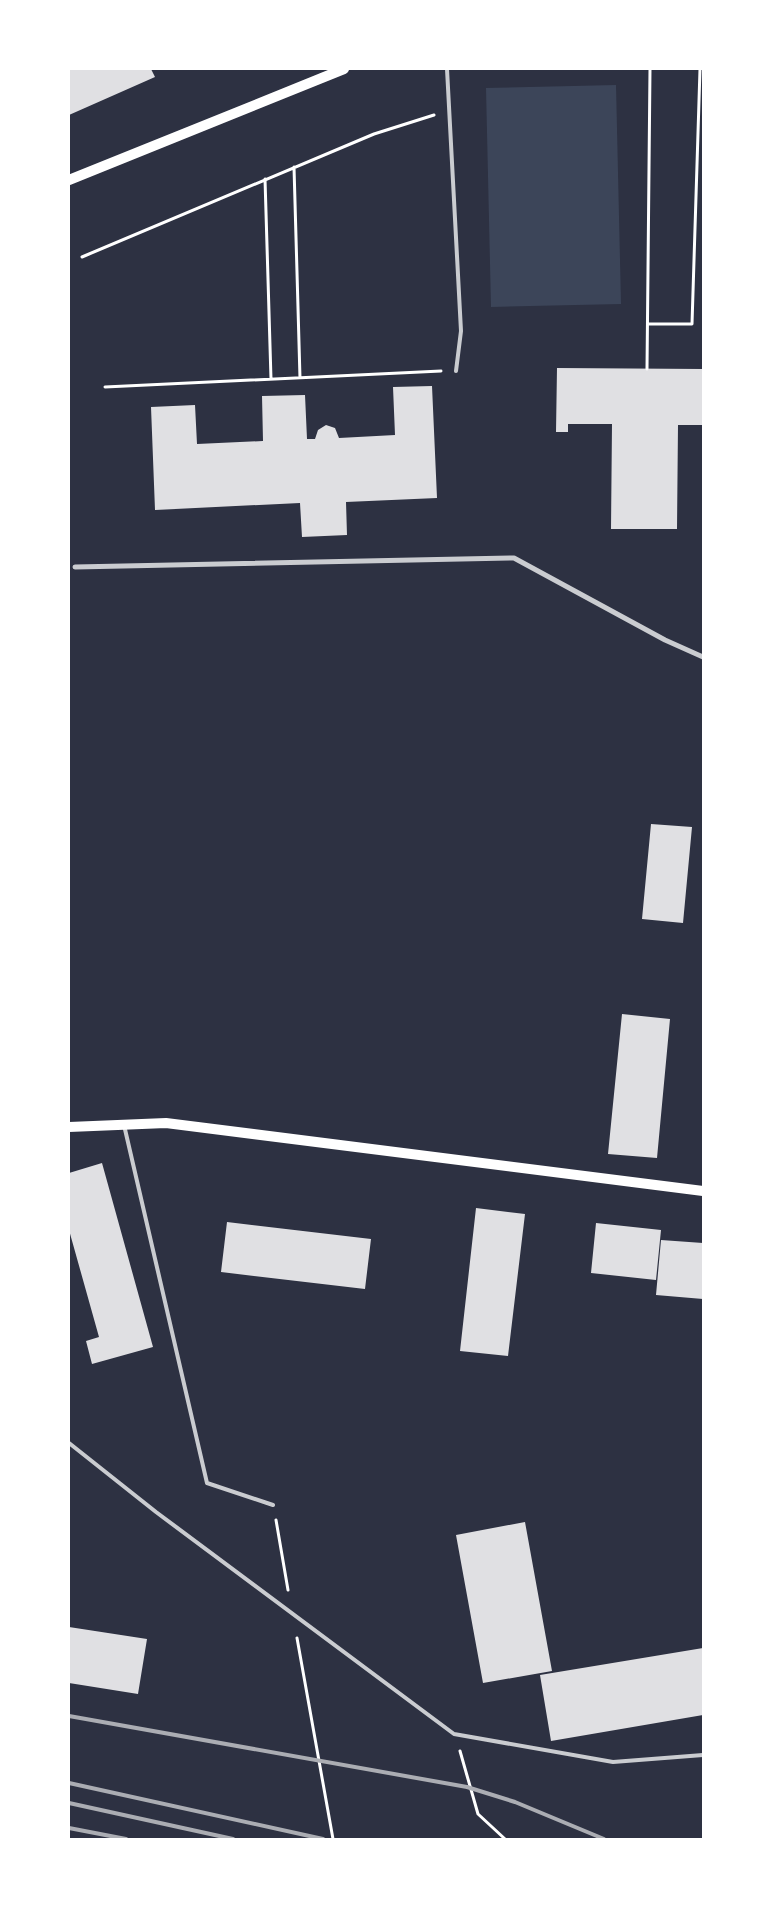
<svg xmlns="http://www.w3.org/2000/svg" width="772" height="1908" font-family="'Golos Text',sans-serif">
<style>
.green{fill:#3c4559}
.building{fill:#e0e0e3}
.lines{fill:none;stroke-linecap:round;stroke-linejoin:round}
.path{stroke:#fff;stroke-width:3}
.service{stroke:#caccd0;stroke-width:4}
.minor{stroke:#caccd0;stroke-width:5}
.secondary{stroke:#fff;stroke-width:10}
.rail{stroke:#abadb3;stroke-width:4}
</style>
<rect width="100%" height="100%" fill="#2d3142"/>
<path class="green" d="M616,85L621,304L491,307L486,88Z"/>
<path class="building" d="M69,69H151L155,77L69,115Z
M557,368L703,369V425H678L677,529H611L612,424H568V432H556Z
M432,386L437,498L346,502L347,535L302,537L300,503L155,510L151,407L195,405L197,444L263,441L262,396L305,395L307,439H315L318,430L326,425L335,428L339,438L395,435L393,387Z
M651,824L692,827L683,923L642,919Z
M622,1014L670,1019L657,1158L608,1154Z
M102,1163L153,1347L92,1364L86,1341L99,1337L69,1230V1173Z
M476,1208L525,1214L508,1356L460,1351Z
M227,1222L371,1239L365,1289L221,1272Z
M596,1223L661,1230L656,1280L591,1273Z
M661,1240L703,1243V1299L656,1295Z
M525,1522L552,1671L483,1683L456,1535Z
M69,1627L147,1639L138,1694L69,1683Z
M703,1648V1715L551,1741L540,1675Z"/>
<g class="lines">
<path class="path" d="M294,167L300,378
M265,179L271,379
M82,257L374,134L434,115
M649,324H692L700,69
M647,369L650,69
M105,387L441,371
M276,1520L288,1590
M297,1638L333,1839
M460,1751L478,1814L505,1839"/>
<path class="service" d="M447,69L461,331L456,371
M124,1125L207,1483L273,1505
M69,1443L156,1512L454,1734L613,1762L703,1755"/>
<path class="minor" d="M75,567L514,558L665,640L703,657"/>
<path class="secondary" d="M69,180L344,69
M69,1127L166,1123L703,1191"/>
<path class="rail" d="M69,1716L467,1787L515,1802L604,1839
M69,1783L323,1839
M69,1803L233,1839
M69,1828L126,1839"/>
</g>
<rect width="772" height="1908" fill="none" stroke="#ffffff" stroke-width="140"/>
</svg>
